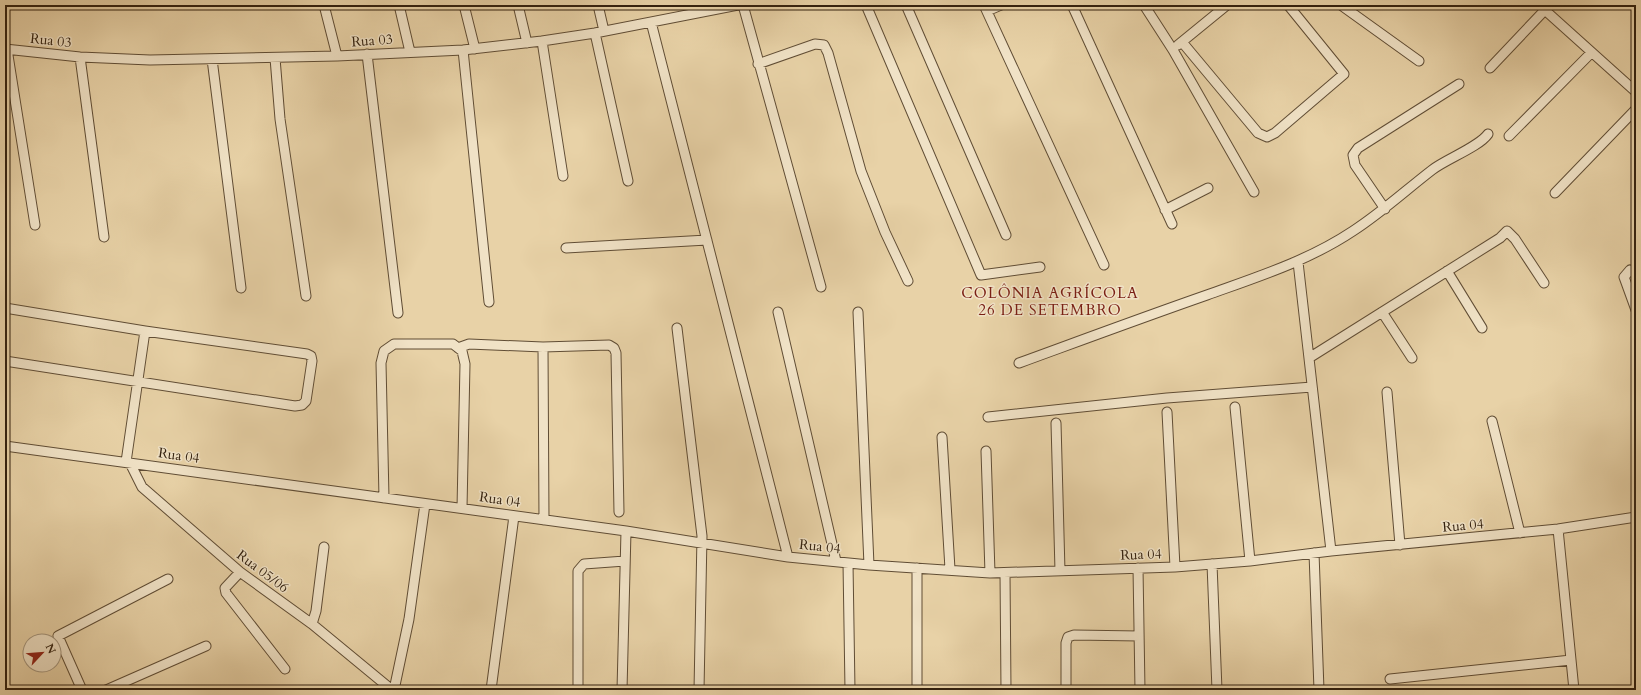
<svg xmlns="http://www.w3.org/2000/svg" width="1641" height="695" font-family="Cardo,serif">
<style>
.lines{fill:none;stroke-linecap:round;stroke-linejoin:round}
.minor-casing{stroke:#604d35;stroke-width:11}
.minor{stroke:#f0e2c6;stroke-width:9}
.labels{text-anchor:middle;stroke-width:3;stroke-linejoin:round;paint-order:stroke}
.street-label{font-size:14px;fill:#33210f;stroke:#f0e2c6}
.neighbourhood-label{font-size:15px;letter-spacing:1px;fill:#7a1f14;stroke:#f0e2c6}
</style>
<rect width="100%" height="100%" fill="#e8d2a7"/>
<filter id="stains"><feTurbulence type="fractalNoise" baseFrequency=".005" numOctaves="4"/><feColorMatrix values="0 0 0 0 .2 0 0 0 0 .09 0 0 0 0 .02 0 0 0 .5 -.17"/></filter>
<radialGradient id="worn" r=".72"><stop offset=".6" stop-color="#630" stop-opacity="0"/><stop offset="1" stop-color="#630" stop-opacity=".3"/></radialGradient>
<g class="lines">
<g class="minor-casing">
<path id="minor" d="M324,5L337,56
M399,5L410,52
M464,5L475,49
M518,5L527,43
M598,5L604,31
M743,5L821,287
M866,5L981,275L1040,267
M906,5L1006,235
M984,5L1104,265
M1072,5L1172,224
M1144,5L1173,50L1254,192
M1341,5L1419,61
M987,11L1001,5
M651,22L788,557
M595,33L628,181
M542,41L563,176
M1182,42L1258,133L1267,137L1275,133L1344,74L1288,5
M1178,45L1227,5
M5,49L80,57L150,60L337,56L463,50L542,41L595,33L738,5
M7,49L35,225
M463,50L489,302
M367,54L398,313
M80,57L104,237
M275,58L280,119L306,296
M212,59L241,288
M758,64L815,44L824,45L828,53L861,171L885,232L908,281
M1490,68L1543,12H1547L1636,92
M1509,136L1591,53
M1555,193L1636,109
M1385,209L1355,165L1353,155L1358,148L1459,84
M1165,210L1208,188
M566,248L707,240
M1298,262L1331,551
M1447,271L1482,328
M1636,273L1630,270L1624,277L1636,310
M5,308L145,331L307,354L311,356L312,361L306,401L302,405L295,406L5,361
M778,312L836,561
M858,312L869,565
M1382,312L1412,358
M677,328L702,536L699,690
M543,347L609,345L614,348L616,353L619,512
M458,348L469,344L543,347L544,520
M1309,358L1500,238L1507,231L1515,239L1544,283
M1019,363C1082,340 1144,317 1207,295C1257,277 1308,261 1353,231C1381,213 1406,190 1432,170C1446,159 1479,147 1488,134
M1387,392L1400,545
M1235,407L1250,561
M1167,412L1175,567
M988,417L1167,398L1312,387
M1492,421L1520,533
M1056,423L1060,571
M942,437L950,569
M5,446L626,531L788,557L869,565L990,573L1175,567L1250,561L1331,551L1558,529L1636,517
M986,451L990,573
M126,462L145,331
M130,463L142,487L240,572L312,624L392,690
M384,498L381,363L384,351L394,344H453L462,351L465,364L462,508
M1558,529L1574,690
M1314,553L1319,690
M848,563L850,690
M1212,564L1217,690
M917,568V690
M1138,568L1140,690
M240,572L225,588L226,593L285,669
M1005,573L1006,690
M312,624L316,611L324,547
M1390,679L1571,660
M82,690L58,636L168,579
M106,690L206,646
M394,690L409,619L425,504
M491,690L514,516
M578,690V571L584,564L625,561
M622,690L626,531
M1066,690V643L1068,637L1074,635L1139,636"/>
</g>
<use href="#minor" class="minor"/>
</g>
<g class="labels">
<g class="street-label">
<text transform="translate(51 40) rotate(6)" y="5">Rua 03</text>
<text transform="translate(372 40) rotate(-4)" y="5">Rua 03</text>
<text transform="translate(179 455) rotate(8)" y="5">Rua 04</text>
<text transform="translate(500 499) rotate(8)" y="5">Rua 04</text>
<text transform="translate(1463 525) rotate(-5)" y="5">Rua 04</text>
<text transform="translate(820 546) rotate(6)" y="5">Rua 04</text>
<text transform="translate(1141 554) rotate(-2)" y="5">Rua 04</text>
<text transform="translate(263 571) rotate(37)" y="5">Rua 05/06</text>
</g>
<g class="neighbourhood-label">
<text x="1050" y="298">COLÔNIA AGRÍCOLA<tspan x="1050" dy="17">26 DE SETEMBRO</tspan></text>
</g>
</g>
<rect width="1641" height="695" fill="none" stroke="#e8d2a7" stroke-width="20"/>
<rect x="6" y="6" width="1629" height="683" fill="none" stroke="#33210f" stroke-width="2"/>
<rect x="10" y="10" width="1621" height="675" fill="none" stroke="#33210f"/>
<g transform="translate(42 653) rotate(64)"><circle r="19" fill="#f0e2c6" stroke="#a4957d"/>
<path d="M0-3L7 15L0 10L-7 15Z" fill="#8f2418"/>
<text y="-6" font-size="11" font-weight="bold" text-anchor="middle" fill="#33210f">N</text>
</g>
<rect width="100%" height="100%" filter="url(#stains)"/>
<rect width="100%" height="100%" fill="url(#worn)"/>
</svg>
